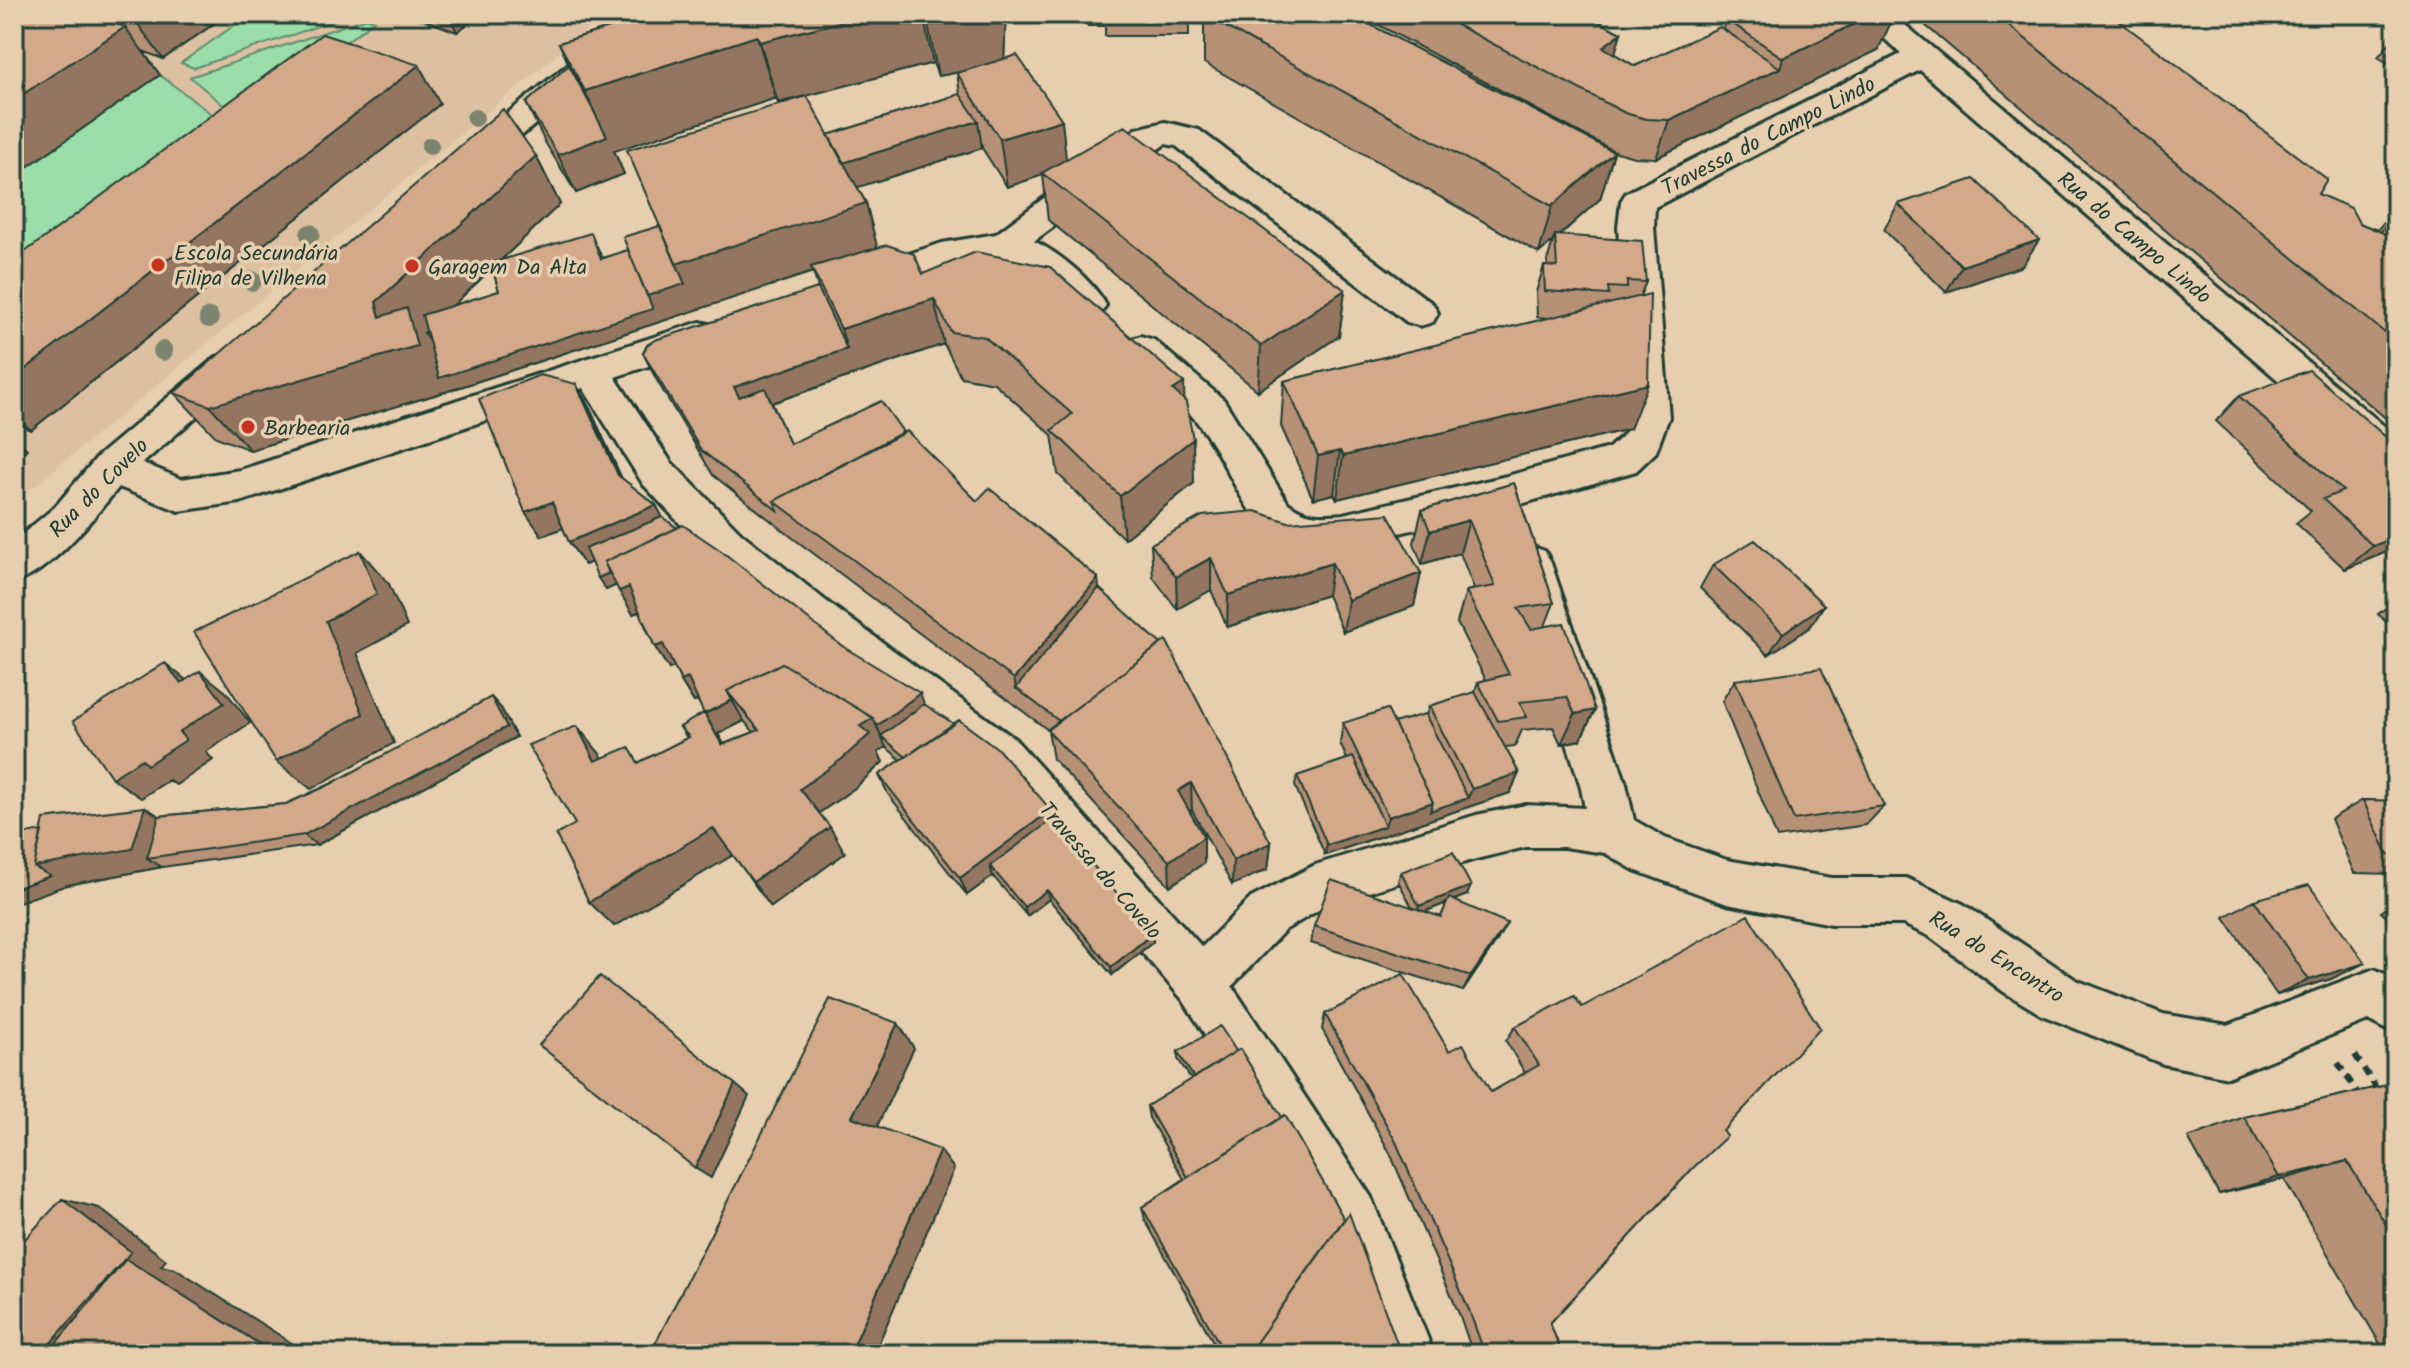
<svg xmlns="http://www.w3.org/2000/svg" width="2410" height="1368" font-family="Kalam,sans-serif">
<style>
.built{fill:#ddc0a1}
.green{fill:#9bdda8;stroke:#5d8d6e;stroke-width:2}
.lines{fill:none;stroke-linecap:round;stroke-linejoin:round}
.minor-casing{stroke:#1f3d34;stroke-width:6}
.path{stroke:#1f3d34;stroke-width:6;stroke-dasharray:9 7;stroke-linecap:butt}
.minor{fill:#e6ceae;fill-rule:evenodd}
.tree{fill:#7c836e}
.wall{fill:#b69176;stroke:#1f3d34;stroke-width:2;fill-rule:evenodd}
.shaded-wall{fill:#947660;stroke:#1f3d34;stroke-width:2}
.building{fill:#d4a989;stroke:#1f3d34;stroke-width:2}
.poi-dot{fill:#c8321e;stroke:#e6ceae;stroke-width:3}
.labels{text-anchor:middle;stroke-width:7;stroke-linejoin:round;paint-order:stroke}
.street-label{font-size:22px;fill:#1f3d34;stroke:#e6ceae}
.poi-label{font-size:22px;fill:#1f3d34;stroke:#e6ceae;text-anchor:start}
</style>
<rect width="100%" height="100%" fill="#e6ceae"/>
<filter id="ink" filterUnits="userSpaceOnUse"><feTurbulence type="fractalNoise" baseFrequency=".0125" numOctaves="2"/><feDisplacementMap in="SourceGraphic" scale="16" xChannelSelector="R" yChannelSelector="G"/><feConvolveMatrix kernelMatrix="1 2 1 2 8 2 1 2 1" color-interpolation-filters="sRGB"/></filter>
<g filter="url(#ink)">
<path class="built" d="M33,14H606L14,503V26Z"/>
<path class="green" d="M250,14H354L194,68L181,63Z
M367,18L374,21L241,120L190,77Z
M160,75L230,128L14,288V176Z"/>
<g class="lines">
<g class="minor-casing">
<path id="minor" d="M630,14H665L479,172L467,175L455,172L450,164L455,156Z
M1858,14H1892L2396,436V474L2382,470L1920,70L1655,207L1654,227L1669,417L1656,452L1636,471L1622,475L1507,508L1343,546C1243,558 1246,484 1197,422C1179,398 1150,379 1128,360L1122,350L1128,340L1141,336L1154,340L1224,400L1288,503C1307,517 1320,516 1343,514L1507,476L1609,448L1625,433L1631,417L1618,227L1621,201L1626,193L1901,54Z
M1165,122L1199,130L1433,304L1438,313L1433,322L1420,326L1407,322L1176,146L1165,144L1034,241C1059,253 1092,280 1106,305L1101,314C1058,327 1045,262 1005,258C956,254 907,282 861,296L848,292L843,283L848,274L942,243L996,234L1136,129Z
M700,322L713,325L719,335L713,345L615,377L671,462L741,533L831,605L1015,739L1202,947L1251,898L1315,865L1476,815L1526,805L1585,808L1580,784L1509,563L1515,551L1530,546L1545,551L1551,563L1626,784L1634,820L1665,838L1727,860L1832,878H1906L1963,904L2076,980L2163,1014L2228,1025L2374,969L2396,979V1035L2368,1020L2228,1077L2163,1064L2042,1015L2004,992L1929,936L1903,924H1832L1727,904L1634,870L1605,853L1564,847H1526L1476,859L1327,905L1285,930L1232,986L1371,1197L1434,1354H1376L1331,1232L1183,1000L983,767L801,631L711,557L643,484L583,388L240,502L179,511L119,487C92,519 54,570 14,583V541L55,507L98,456L216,357L229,353L242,357L248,367L242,377L143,463L181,479L240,470Z"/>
</g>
<path class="path" d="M2355,1055L2378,1091
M2338,1063L2359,1095"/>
<use href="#minor" class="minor"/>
</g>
<g class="tree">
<circle cx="475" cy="118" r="9"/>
<circle cx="430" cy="146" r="9"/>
<circle cx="310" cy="234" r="10"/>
<circle cx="252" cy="281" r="10"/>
<circle cx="209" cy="318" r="10"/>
<circle cx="163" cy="351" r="10"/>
</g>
<path class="wall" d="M14,14H228L163,59L143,51L160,75Z
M408,14H480L457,32Z
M656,14H1006L1004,59L1066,159L1345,290L1339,336L1258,391L1048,220L1043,175L1007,187L982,148L857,187L866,203L877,248L923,274L1184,400L1194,483L1124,539L1058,474L1052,435L994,383L961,377L944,344L772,403L790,444L903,432L977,501L1099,588L1271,843L1268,869L1232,885L1192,810L1190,812L1204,837V863L1170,886L1053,759L1048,730L789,535L713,475L656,379L643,353L818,288L813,272L448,391L250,450L216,437L174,393L536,156L560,204L500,261L597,246L602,258L628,250L660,226L828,135L960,94L957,73L965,71L938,76L933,63L778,103L776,98L614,151L624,174L576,193L545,142L526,103L569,65L559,43ZM492,268L499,291L452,306Z
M1087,14H1350L1614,152L1600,199L1559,236L1646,282L1640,296L1630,429L1337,499L1334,494L1313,499L1281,426L1284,381L1549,318L1537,317L1536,292L1544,266H1548L1547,262L1553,241L1539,253L1204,63V22H1189V36H1105V26H1088Z
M1358,14H1584L1615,54L1635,66L1723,29L1726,19L1878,50L1656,158L1634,157L1614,151Z
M1912,14H2110L2318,194L2359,223L2377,230L2396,209V427Z
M2396,35V68L2378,57Z
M440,104L31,430L14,422V260Z
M1898,204L2022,266L1946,292L1884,230Z
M576,384L590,409L622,479L656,505L662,517L842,646L924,704L1053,819L1152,934L1153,942L1112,975L1049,899L1027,916L993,876L967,895L888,794L879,775L901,760L886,747L878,752L883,762L856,787L819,813L845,853L771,907L733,855L614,926L575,824L601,755L602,758L640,762L687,738L680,727L704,713L698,701L694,702L681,681L674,667L669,669L655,647L639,612L633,614L616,585L606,590L591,562L585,565L569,542L563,528L542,536ZM744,721L754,732L724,744L718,734Z
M2239,396L2396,446V548L2345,569L2296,523L2311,511L2216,421Z
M1514,483L1554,603L1545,626L1595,710L1580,740L1561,744L1553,727L1522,730L1515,746L1505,747L1519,773L1510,793L1325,855L1295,786L1297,776L1347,759L1340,743L1343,723H1394L1426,716L1429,706L1475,692L1478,682L1486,680L1457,623L1466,591L1474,589L1460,553L1422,564L1414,543L1422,510Z
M1151,544L1421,573L1414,606L1343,632L1327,595L1227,627L1211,590L1177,609L1153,577Z
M1713,565L1824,605L1809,628L1768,655L1700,588Z
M2396,600V632L2378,614Z
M1735,680L1884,806L1866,825L1777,838L1722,701Z
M501,708L516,737L317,845L162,867L67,885L42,831L145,807L159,816L286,804Z
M2363,800L2396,801V874L2354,873L2331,819Z
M1401,872L1467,895L1454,900L1498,939L1463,991L1311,943L1314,926L1412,907L1398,881ZM1447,903L1441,917L1424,912Z
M2254,900L2331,979L2277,995L2224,917Z
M2396,901V926L2381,912Z
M1582,1007L1723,1131L1692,1169L1550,1323L1562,1354H1473L1460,1316L1390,1153L1322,1029L1325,1014L1449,1051L1491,1092L1525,1073L1506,1041L1515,1027Z
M1178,1052L1401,1354H1220L1145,1220L1142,1207L1184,1179L1149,1118L1147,1106L1191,1079L1178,1059Z
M2396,1083V1354H2386L2284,1179L2219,1194L2188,1138L2244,1117Z"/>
<path class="shaded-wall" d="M144,14H228L163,59L135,20Z
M448,14H480L457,32Z
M871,14H923L933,63L778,103L760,42Z
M926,14H1006L1004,64L938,76Z
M1875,14H1895L1878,50L1656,158L1669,120L1780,68L1783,58Z
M125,27L160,75L14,176V100Z
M1621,33L1610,71L1603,47Z
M757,36L776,98L614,151L624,174L576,193L558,155L605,137L585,91Z
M419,65L440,104L31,430L14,415V378Z
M1062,120L1067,168L1042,173L1043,175L1007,187L1000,139Z
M978,121L982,148L846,191L839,164Z
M1614,152L1600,199L1555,239V235L1553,241L1539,253L1552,206Z
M536,156L560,204L424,333L438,354L647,296L660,226L866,203L878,250L811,267L813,272L448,391L250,450L210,406L380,317L376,302Z
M2039,240L2022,266L1946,292L1962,266Z
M1345,290L1339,336L1258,391L1261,346Z
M934,299L944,344L745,412L734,387L847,349L841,329Z
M1184,383L1185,427L1173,390Z
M576,384L590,409L631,499L618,475Z
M1648,384L1630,429L1337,499L1343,456Z
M14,437L27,449L14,460Z
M1193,439L1194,483L1124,539L1120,496Z
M1340,451L1334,494L1313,499L1318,456Z
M552,502L568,526L542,536L525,512Z
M656,505L669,529L585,565L569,542Z
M1469,520L1460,553L1422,564L1430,531Z
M689,537L696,549L606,590L598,578Z
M2396,537V548L2345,569L2373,546Z
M360,551L389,584L407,626L357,653L394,743L311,789L276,761L326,621Z
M1211,558V590L1177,609L1176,577Z
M1332,563L1327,595L1227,627L1228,595Z
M1421,573L1414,606L1343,632L1348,600Z
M1098,578L1101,610L1016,688L1014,679Z
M629,587L643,610L633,614L619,591Z
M1824,605L1809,628L1768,655L1783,633Z
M663,644L677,666L669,669L655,647Z
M165,663L192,685L181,683Z
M200,671L226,692L250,723L206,752L213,760L176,785L169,780L141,798L112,778Z
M688,678L701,699L694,702L681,681Z
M920,693L928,714L881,736L877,726Z
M491,697L501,708L516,737L317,845L304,835Z
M732,700L744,721L718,734L741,774L722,745L705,714Z
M1595,710L1580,740L1561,744L1575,714Z
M873,718L886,747L878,752L883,762L856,787L815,816L800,789L860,726Z
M577,726L601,755L618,789L595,761Z
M1519,773L1510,793L1325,855L1327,845L1385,826L1388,817L1433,802L1468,798L1472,789Z
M1191,783L1192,810L1179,818L1178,791Z
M145,807L174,826L147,858L162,867L67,885L14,904V889L34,867Z
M1051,810L1056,829L990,866L993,876L967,895L960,878Z
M830,827L845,853L771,907L753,882Z
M713,828L733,855L614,926L589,902Z
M1204,837V863L1170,886L1169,861Z
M1271,843L1268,869L1232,885L1233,860Z
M1471,886L1467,895L1416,915L1419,906Z
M1047,890L1049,899L1027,916L1024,907Z
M1507,923L1498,939L1463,991L1471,976Z
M1152,934L1153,942L1112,975L1111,967Z
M2365,963L2331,979L2277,995L2309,980Z
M898,1023L914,1048L872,1137L852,1117Z
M735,1084L749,1096L711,1178L695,1168Z
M940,1150L954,1169L874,1354H850Z
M2347,1161L2284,1179L2219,1194L2279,1177Z
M62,1199L99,1208L166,1260L161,1266L175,1269L309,1354H41Z"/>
<path class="building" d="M14,14H89L125,27L14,100Z
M118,14H144L135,20Z
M656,14H871L760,42L757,36L585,91L559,43Z
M1205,14H1350L1614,152L1552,206L1204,15Z
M1436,14H1584L1621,33L1603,47L1635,66L1720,27L1780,68L1669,120L1646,119L1625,113Z
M1741,14H1875L1783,58L1726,19Z
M1995,14H2110L2327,179L2318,194L2351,208L2359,223L2396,238V342Z
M322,34L419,65L14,378V260Z
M1017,55L1062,120L1000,139L957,73Z
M569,65L607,136L558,155L526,103Z
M960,94L978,121L843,163L828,135Z
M807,96L866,203L676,264L627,150Z
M503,109L536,156L376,302L380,317L407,308L417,346L210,406L174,393Z
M1125,126L1345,290L1261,346L1042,173Z
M1974,179L2039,240L1962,266L1898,204Z
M2396,211V238L2381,232Z
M660,226L685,284L647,296L623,237Z
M591,233L601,259L628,250L653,309L439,378L422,315L499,291L491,263Z
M1555,235L1642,241L1646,282L1627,281V288L1608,287L1609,295L1545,291L1544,266L1557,267Z
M887,245L914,254L923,274L976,252L1050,267L1184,383L1173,390L1186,402L1193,439L1120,496L1052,430L1072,414L985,337L951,332L934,299L841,329L811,267Z
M818,288L847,349L734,387L739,397L765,388L790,444L881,401L903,432L774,501L778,511L701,450L643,353L647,345L655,340Z
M1650,294L1648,384L1343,456L1340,451L1318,456L1284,381Z
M2309,370L2396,446V537L2373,546L2323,499L2343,491L2239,396Z
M540,375L576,384L618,475L656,505L569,542L552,502L525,512L479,399Z
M907,431L977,501L989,488L1098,578L1014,679L774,501Z
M1514,483L1554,603L1518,608L1531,629L1564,623L1595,710L1575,714L1567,697L1519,702L1527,717L1498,721L1478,682L1509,674L1466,591L1495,586L1469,520L1430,531L1422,510Z
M1255,511L1288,522L1388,514L1421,573L1348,600L1332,563L1228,595L1211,558L1176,577L1151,544L1202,516Z
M662,517L677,528L604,562L609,573L598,578L585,549Z
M683,525L720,550L842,646L920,693L877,726L873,718L782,663L727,691L732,700L704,714L688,678L681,681L663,644L655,647L629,587L619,591L604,562Z
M1755,540L1824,605L1783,633L1713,565Z
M360,551L377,594L326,621L363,714L276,761L194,632Z
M1099,588L1161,644L1059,721L1016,688Z
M1166,640L1271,843L1233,860L1191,783L1178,791L1204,837L1169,861L1047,730Z
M165,663L181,683L200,671L224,703L179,732L186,740L147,765L142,759L112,778L73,721Z
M782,663L873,718L860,726L870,734L842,759L800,789L830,827L753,882L713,828L589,902L556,835L575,824L528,745L577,726L595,761L629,747L638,763L689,737L680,727L704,713L722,745L759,730L727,691Z
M1821,668L1884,806L1794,820L1735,680Z
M1475,692L1519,773L1472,789L1429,706Z
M491,697L507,727L304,835L147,858L159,816L286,804L327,786Z
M924,704L954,724L906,757L881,736Z
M1387,709L1433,802L1388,817L1343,723Z
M1425,714L1468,798L1430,811L1433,802L1394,723Z
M959,720L997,748L1051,810L960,878L879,775Z
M1353,757L1385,826L1327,845L1297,776Z
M2363,800L2396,801V855H2388Z
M145,807L132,849L34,867L44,819Z
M1053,819L1152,934L1111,967L1047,890L1024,907L990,866Z
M42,831L34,867L50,876L14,889V836Z
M1453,852L1471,886L1419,906L1401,872Z
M1331,880L1441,917L1449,898L1507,923L1471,976L1314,926Z
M2309,885L2365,963L2309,980L2254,900Z
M1748,915L1820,1028L1723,1131L1727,1136L1692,1169L1550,1323L1562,1354H1485L1469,1310L1396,1142L1325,1014L1403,974L1449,1051L1463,1044L1491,1092L1539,1065L1515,1027L1574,996L1582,1007Z
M600,976L735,1084L695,1168L539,1045Z
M830,999L898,1023L852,1117L940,1150L850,1354H650Z
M1220,1026L1236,1051L1194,1078L1178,1052Z
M1240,1049L1282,1117L1188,1177L1147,1106Z
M2396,1083V1241L2347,1161L2279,1177L2244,1117Z
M1285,1115L1344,1219L1248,1354H1225L1142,1207Z
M62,1199L131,1252L41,1354H14V1251Z
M1349,1213L1401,1354H1248Z
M126,1259L269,1350L266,1354H47Z"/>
</g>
<g class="poi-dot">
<circle cx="158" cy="265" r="8"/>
<circle cx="412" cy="266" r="8"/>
<circle cx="248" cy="427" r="8"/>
</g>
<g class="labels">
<g class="street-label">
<text transform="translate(1768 135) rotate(-27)" y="8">Travessa do Campo Lindo</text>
<text transform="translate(2135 237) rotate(40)" y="8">Rua do Campo Lindo</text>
<text transform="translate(98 487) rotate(-45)" y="8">Rua do Covelo</text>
<text transform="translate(1101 870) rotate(49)" y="8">Travessa do Covelo</text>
<text transform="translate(1997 956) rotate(32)" y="8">Rua do Encontro</text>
</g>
<g class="poi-label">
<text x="174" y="260">Escola Secundária<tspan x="174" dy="25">Filipa de Vilhena</tspan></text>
<text x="428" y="274">Garagem Da Alta</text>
<text x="264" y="435">Barbearia</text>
</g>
</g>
<rect width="2410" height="1368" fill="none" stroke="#e6ceae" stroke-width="48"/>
<rect x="24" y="24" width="2362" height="1320" fill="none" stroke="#1f3d34" stroke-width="3" filter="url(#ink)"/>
</svg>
